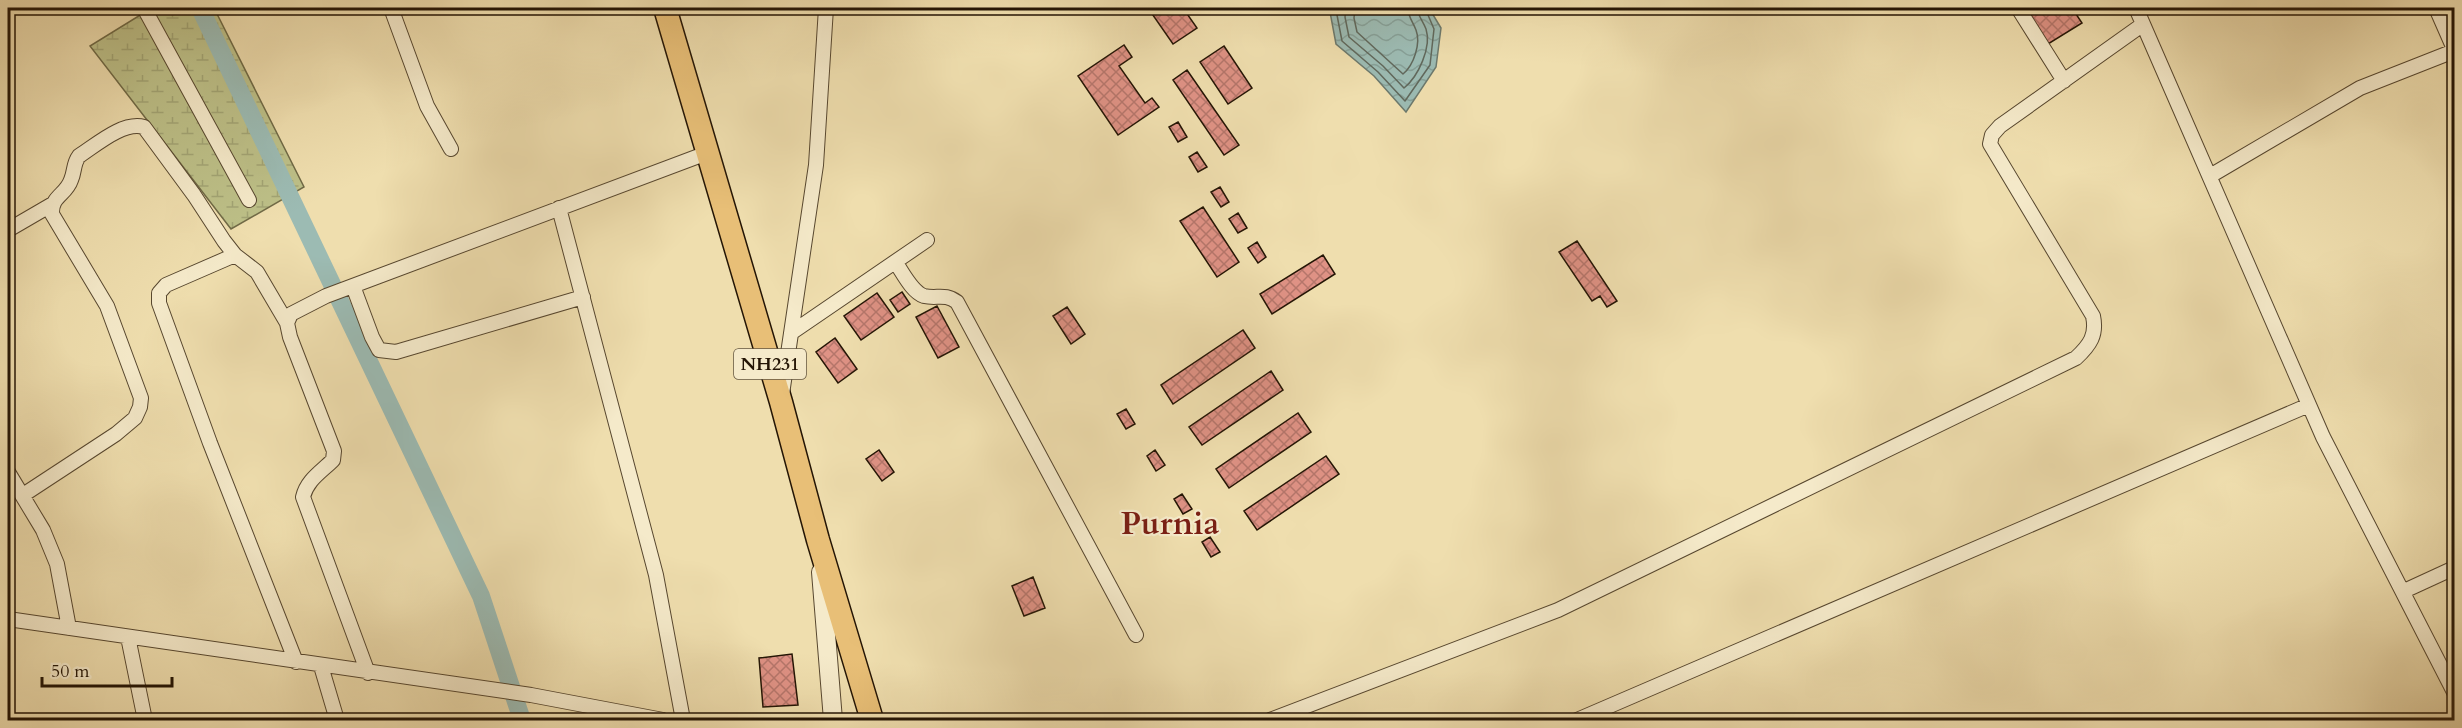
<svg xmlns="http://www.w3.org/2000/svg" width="2462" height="728" font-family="Cardo,serif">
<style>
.wetland{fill:url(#wetland-marsh);stroke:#706a46;stroke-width:1.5}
.water{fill:url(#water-waves);stroke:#6c796d;stroke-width:1.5}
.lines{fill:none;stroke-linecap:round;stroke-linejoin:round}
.shore{stroke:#60685c;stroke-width:1.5}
.canal{stroke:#9cbbb3;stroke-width:18}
.building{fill:url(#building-cross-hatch);stroke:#241505;stroke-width:1.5}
.minor-casing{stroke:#57472f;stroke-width:16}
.tertiary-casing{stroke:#57472f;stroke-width:20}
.trunk-casing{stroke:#241505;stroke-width:25}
.minor{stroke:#f5eaca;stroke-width:14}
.tertiary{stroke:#f5eaca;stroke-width:18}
.trunk{stroke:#e8bf77;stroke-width:22}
.labels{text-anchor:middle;stroke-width:4.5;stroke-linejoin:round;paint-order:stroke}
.shield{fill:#f5eaca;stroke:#635540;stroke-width:1.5}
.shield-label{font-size:18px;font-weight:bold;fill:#241505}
.town-label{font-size:32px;font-weight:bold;fill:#7a1f14;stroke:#f5eaca}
</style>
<defs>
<pattern id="wetland-marsh" width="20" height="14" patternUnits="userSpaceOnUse" patternTransform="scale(1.5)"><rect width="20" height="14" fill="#bdc088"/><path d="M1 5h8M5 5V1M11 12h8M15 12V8" fill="none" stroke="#a2a474"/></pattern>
<pattern id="water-waves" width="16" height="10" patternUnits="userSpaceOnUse" patternTransform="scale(1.5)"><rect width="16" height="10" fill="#9cbbb3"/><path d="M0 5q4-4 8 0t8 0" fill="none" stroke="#86a098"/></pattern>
<pattern id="building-cross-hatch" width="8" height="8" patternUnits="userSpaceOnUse" patternTransform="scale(1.5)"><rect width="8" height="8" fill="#df9285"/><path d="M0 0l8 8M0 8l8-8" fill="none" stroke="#b5766b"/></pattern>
</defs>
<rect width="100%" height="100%" fill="#efdeae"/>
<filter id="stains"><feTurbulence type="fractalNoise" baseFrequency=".00333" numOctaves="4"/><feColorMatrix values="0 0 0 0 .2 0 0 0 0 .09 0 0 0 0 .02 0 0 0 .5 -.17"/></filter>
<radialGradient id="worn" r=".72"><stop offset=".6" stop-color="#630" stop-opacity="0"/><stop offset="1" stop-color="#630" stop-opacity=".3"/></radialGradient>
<path class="wetland" d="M138,8H214L304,187L231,229L90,46L142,14Z"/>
<path class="water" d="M1335,8H1429L1441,28L1436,67L1406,112L1374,76L1336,44L1330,12Z"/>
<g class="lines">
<path class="shore" d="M1339,8L1337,15L1342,41L1378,72L1405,101L1430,65L1434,29L1425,8
M1346,8L1345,17L1349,37L1383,66L1404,88C1418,77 1432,47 1426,29C1423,21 1418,16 1417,8
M1355,8L1354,18L1357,32L1403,74C1414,65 1421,43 1416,30C1413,22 1408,17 1408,8"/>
<path class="canal" d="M200,8L481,596L522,720"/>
</g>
<path class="building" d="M1148,8H1183L1197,28L1173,44Z
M2025,8H2072L2082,23L2048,44Z
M1124,45L1132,57L1119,66L1145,103L1152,98L1159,107L1118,135L1078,76Z
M1224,46L1252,88L1228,104L1200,62Z
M1187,70L1239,145L1224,155L1173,80Z
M1178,122L1187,137L1178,142L1169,127Z
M1197,152L1207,167L1198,172L1189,157Z
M1220,187L1229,202L1221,207L1211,192Z
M1203,207L1239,262L1217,277L1180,221Z
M1238,213L1247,228L1238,233L1229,219Z
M1577,241L1617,301L1607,307L1600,296L1592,301L1559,252Z
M1257,242L1266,257L1258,263L1248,248Z
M1323,255L1335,274L1272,314L1260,294Z
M902,292L910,304L898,312L890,300Z
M877,293L894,317L861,340L844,316Z
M937,306L959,347L938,358L916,317Z
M1067,307L1085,334L1071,344L1053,316Z
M1243,330L1255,348L1173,404L1161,385Z
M835,338L857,369L838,383L816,352Z
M1271,371L1283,390L1202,445L1189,427Z
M1126,409L1135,424L1126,429L1117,414Z
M1298,413L1311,432L1229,488L1216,469Z
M879,450L894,472L882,481L866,459Z
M1155,450L1165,465L1156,471L1147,456Z
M1326,456L1339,474L1257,530L1244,511Z
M1182,494L1192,509L1183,514L1174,499Z
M1210,537L1220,552L1211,557L1202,542Z
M1033,577L1045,608L1024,616L1012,586Z
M792,654L798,705L763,707L759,658Z"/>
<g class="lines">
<g class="minor-casing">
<path id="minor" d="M144,8L249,200
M391,8L427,106L451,149
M2018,8L2064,81
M2136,8L2323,437L2454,692
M2436,8L2454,49
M2210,176L2360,88L2454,51
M559,208L656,575L683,720
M8,230L51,205
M235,255L166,285L159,293V303L210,443L296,662
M896,263C903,273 912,292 924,296C937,299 945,293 957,302L1136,635
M353,286L372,337L379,350L396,352L583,297
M791,333L927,240
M782,394L816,165L826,8
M8,472L43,530L57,564L69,628
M23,495L116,434L135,418L140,407L141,398L107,306L52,214C51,196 66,195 71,180C75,171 73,164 79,156C96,145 123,121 144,127L194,195L224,241L235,255L257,272L287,323
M2404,591L2454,568
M8,619L531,695L663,720
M128,637L145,720
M321,666L337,720
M368,673L303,497C307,480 321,472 333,460L334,451L290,337L287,323L291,314L326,296L707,153
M1270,720L1558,610L2076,358C2090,345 2097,335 2093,316L1990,144L1992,135L2000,126L2142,25
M1577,720L2309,405"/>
</g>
<g class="tertiary-casing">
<path id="tertiary" d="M821,572L833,720"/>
</g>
<g class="trunk-casing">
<path id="trunk" d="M665,8L781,402L818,540L872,720"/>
</g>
<use href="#minor" class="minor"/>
<use href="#tertiary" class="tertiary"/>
<use href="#trunk" class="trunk"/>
</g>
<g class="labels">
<rect class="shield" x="734" y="349" width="72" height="30" rx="4.5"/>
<g class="shield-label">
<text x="770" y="370">NH231</text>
</g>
<g class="town-label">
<text x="1170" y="534">Purnia</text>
</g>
</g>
<rect width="2462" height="728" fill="none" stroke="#efdeae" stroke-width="30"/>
<rect x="9" y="9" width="2444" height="710" fill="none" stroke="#241505" stroke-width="3"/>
<rect x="15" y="15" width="2432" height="698" fill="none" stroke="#241505" stroke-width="1.5"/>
<path d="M42 677v9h130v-9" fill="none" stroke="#241505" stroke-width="3"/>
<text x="51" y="677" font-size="18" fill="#241505" stroke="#f5eaca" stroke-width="4.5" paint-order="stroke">50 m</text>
<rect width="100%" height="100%" filter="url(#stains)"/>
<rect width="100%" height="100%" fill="url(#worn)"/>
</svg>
